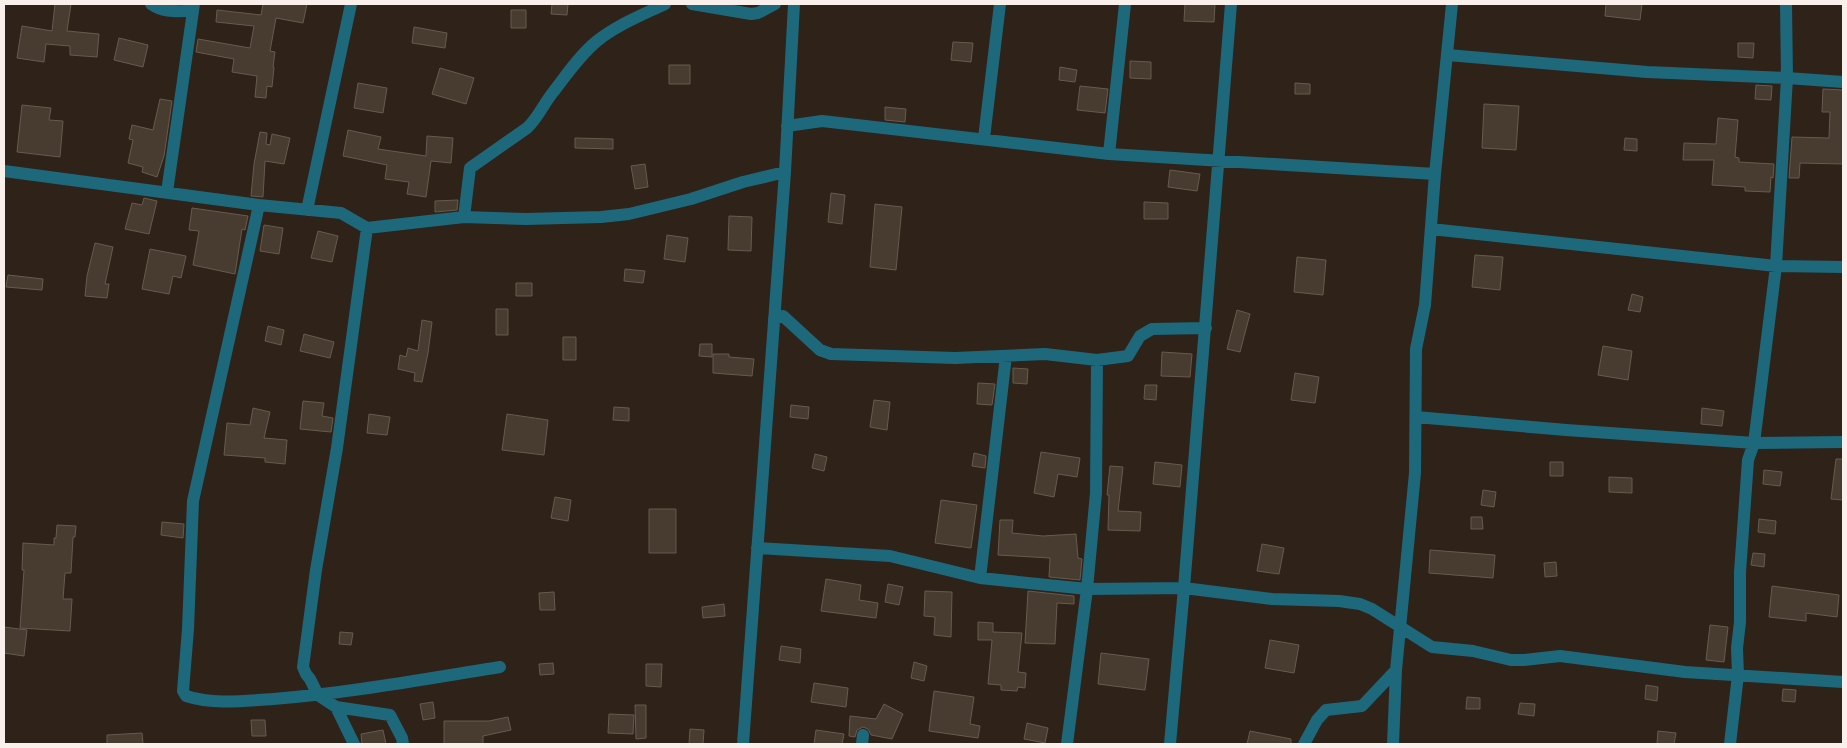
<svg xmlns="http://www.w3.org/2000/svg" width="1847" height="748" font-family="'Roboto Condensed',sans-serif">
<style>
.building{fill:#483c31;stroke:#675a4e}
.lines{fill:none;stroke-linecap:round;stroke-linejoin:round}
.minor{stroke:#1e687c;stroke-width:12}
</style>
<rect width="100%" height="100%" fill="#2f2219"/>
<path class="building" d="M55,4H71L67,31L99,34L97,57L70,55V46L46,44L44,62L17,58L22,26L52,31Z
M263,4H307L303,23L276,18L270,51L275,52L273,67H274L272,87L267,86L266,98L255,97L257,76L232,72L234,59L196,52L198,39L250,48L254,26L216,22L217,10L261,15Z
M552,4H568L567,15L551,14Z
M1185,4H1215L1214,22L1184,21Z
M1606,4H1642L1640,20L1605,16Z
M511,10H526V28H511Z
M414,27L447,33L445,48L412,43Z
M119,38L148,45L143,67L114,60Z
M953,42L973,43L971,62L951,60Z
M1738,43H1754L1753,58L1738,57Z
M1130,61L1151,62V79L1130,78Z
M669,65H690V84H669Z
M1060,67L1077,70L1075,82L1059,80Z
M440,68L474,78L466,104L432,94Z
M358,83L387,88L383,113L354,108Z
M1295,83L1310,84V94H1295Z
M1756,85L1772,86L1771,100L1755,99Z
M1080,86L1108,89L1105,113L1077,110Z
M1823,89L1843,90V164L1800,163L1799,178H1789L1792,137L1829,138L1830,112H1822Z
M160,99L172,101L164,156L157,177L142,172L143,167L128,163L133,140L129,139L132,125L153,130Z
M1484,104L1519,106L1516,150L1482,148Z
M22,105L51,108L49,120L63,121L60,157L17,152Z
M885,107L906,109L905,122L885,120Z
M1718,118L1738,120L1735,157L1739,158V162L1774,164L1773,178L1771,177L1770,192L1745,191V187L1712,185L1714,160H1683L1684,143L1716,144Z
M348,130L381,137L378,149L426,156L427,136L453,138L451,163L431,161L426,197L407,194L409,182L385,179L387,165L343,156Z
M260,132L267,133L266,144L270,145L272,134L290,138L284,164L265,161L263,197L251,196L254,164Z
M575,138L613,139V149L575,148Z
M1625,138L1637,139V151L1624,150Z
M645,164L648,187L635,189L631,166Z
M1170,170L1200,174L1197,191L1168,187Z
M831,193L845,195L842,224L828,222Z
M144,198L157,201L149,234L125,229L132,203L142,205Z
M458,200L457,210L435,212V201Z
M1144,202L1168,203V219H1144Z
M875,204L902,207L896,270L870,267Z
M192,208L248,216L245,230L242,229L235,274L193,265L199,231L189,230Z
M729,216L752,217L751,251L728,250Z
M264,225L283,228L279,254L260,251Z
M318,231L338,236L332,262L311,258Z
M667,235L688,238L685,262L664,259Z
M95,243L113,247L105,284H109L107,298L85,296L87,276Z
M150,249L186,256L181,278L173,276L169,294L142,289Z
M1475,255L1503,257L1500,290L1472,287Z
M1297,257L1326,260L1323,295L1294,292Z
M625,269L645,271L643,283L624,281Z
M8,275L43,279L42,290L6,287Z
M516,283H532V296H516Z
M1632,294L1643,297L1640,312L1628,310Z
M496,309H508V335H496Z
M1237,310L1250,314L1240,352L1227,349Z
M422,320L432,322L428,353L422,382L414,381L415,373L398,369L400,355L406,357L408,348L418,351Z
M268,326L284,330L281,345L265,341Z
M304,334L334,342L330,358L300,351Z
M563,337H576V360H563Z
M700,344H712V357L699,356Z
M1603,346L1632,351L1628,380L1598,375Z
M1162,352L1192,354L1190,377L1161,376Z
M713,354H729V357L754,359L752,376L713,373Z
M1013,368L1028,369L1027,384L1013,383Z
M1295,373L1319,377L1315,403L1291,400Z
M978,383L995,384L992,405L977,404Z
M1145,385H1157L1156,400L1144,399Z
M874,400L890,402L887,430L870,427Z
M303,401L324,403L322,416L333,418L331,432L300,429Z
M791,405L809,407L808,419L790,417Z
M614,407L629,408V421L613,420Z
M253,408L270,412L264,438L287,440L285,464L265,462V458L224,455L227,423L250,425Z
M1702,408L1724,411L1722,426L1701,424Z
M369,414L390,417L387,435L367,433Z
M507,414L548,420L544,455L502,450Z
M1041,452L1080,458L1077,477L1058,474L1054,497L1034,493Z
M974,453L986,456L985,468L972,466Z
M815,454L827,457L824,471L812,468Z
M1836,459H1843V500L1831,499Z
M1155,462L1182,465L1180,487L1153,484Z
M1550,462H1563V476H1550Z
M1110,466L1123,467L1118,511L1141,512L1140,531L1108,530L1109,495H1107Z
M1764,470L1782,472L1780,486L1763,484Z
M1609,477L1632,478V493L1609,492Z
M1483,490L1496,492L1494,507L1481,505Z
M555,497L571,500L568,521L551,518Z
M941,500L977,505L971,548L935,543Z
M649,509H676V553H649Z
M1471,517H1482L1483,529H1471Z
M1759,519L1776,521L1775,534L1758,532Z
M1000,520H1013L1012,533L1043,536L1076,534L1078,558L1082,559L1080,580L1049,577L1050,558L998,555Z
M162,522L184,524L183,538L161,535Z
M57,525L76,526L75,537H73L71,573H65L63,599H72L70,631L20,628L24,570H22L23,543L54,545V538H56Z
M1262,544L1284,548L1279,574L1257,571Z
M1430,550L1495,555L1493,578L1429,573Z
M1753,553L1765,554L1764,567L1751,565Z
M1556,562L1557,576L1545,577L1544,563Z
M826,579L861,585L859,600L878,603L876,618L821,611Z
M888,584L903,587L899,605L885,602Z
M1772,586L1839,595L1837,617L1806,613V621L1769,617Z
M925,591L952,592L951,637L934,635L935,617L924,616Z
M1028,591L1074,596V604L1057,603L1055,644L1025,643Z
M554,592L555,610H540L539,593Z
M724,604L725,616L703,618L702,607Z
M978,622L993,623V632L1022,633L1018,672L1026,673L1025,688L1018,687L1017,691L1001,690V685L988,684L992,640H978Z
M1710,625L1728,627L1724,662L1706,660Z
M4,627L27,630L24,656L4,653Z
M340,632L353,633L351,645L339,644Z
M1270,640L1299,645L1294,673L1265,668Z
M781,646L801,649L800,663L779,660Z
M1101,653L1149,659L1145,690L1098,684Z
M914,662L927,666L924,681L911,678Z
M553,663L554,674L540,675L539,664Z
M646,664H662L661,687L646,686Z
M814,683L848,688L846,707L811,702Z
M1646,685L1658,687L1657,701L1645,699Z
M1783,689L1796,690L1795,702L1782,701Z
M934,691L974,697L970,724L980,726L978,738L929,731Z
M1467,697L1480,698V709H1466Z
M433,702L435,718L423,720L420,704Z
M1520,703L1535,704L1534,716L1518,714Z
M884,704L903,714L892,739L871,735L868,729L863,727L857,730L855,737L849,736L850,716L876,719Z
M635,705H646V738L636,739Z
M609,714L634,715L633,734L608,733Z
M508,717L511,730L483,736V744H444V721H489Z
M251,720H265L266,736H252Z
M1027,723L1048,728L1045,743L1024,739Z
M690,729L704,730L703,744H689Z
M383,730L386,744H362L361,734Z
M816,730L844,734L842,744H814Z
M1250,731L1291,739V744H1247Z
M1658,731L1676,733L1674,744H1657Z
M142,733L143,744H107V735Z"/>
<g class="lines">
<path class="minor" d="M151,4C164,13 177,11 192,11
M692,4L751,14L758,13L775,4
M1448,55L1647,72L1787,78L1843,82
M787,126L822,121L1109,154L1435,174
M984,138L1000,4
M1109,154L1125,4
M4,171L259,205L341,213L367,228L464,217L526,219L601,217L629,214L691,199L743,182L785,172
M167,192L194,4
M259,205L193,501L188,629L183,691L186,696C214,705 244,701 273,699C349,693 424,679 500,667
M307,210L351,4
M464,217L470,168L527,128C538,118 544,103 554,91C567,74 580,55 597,41C617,25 642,15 665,4
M367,228L337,448L316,570L303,667L306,674L310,679L318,695L336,707L390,715L402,738L403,744
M1431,229L1776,266L1843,267
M774,319L783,316L820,350L831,354L955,358L1045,354L1097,360L1128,356L1140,336L1152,329L1206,328
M1416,417L1566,430L1754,443L1843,442
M757,548L890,556L980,578L1087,589L1184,588L1272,599L1339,601L1360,604L1372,609L1432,647L1473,651L1511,660H1524L1560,656L1685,672L1843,682
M980,578L1006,356
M336,707L354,744
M743,744L785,172L794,4
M862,744L863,735
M1067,744L1087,589L1096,493L1097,360
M1170,744L1184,588L1231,4
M1304,744L1317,720L1326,710L1362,706L1396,670
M1393,744L1396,670L1415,473L1416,349L1425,305L1435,174L1452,4
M1730,744L1738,675L1737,648L1740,622V572L1748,460L1754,443L1776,266L1787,78L1786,4"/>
</g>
<rect width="1847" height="748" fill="none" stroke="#f9f0eb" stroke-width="10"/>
</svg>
